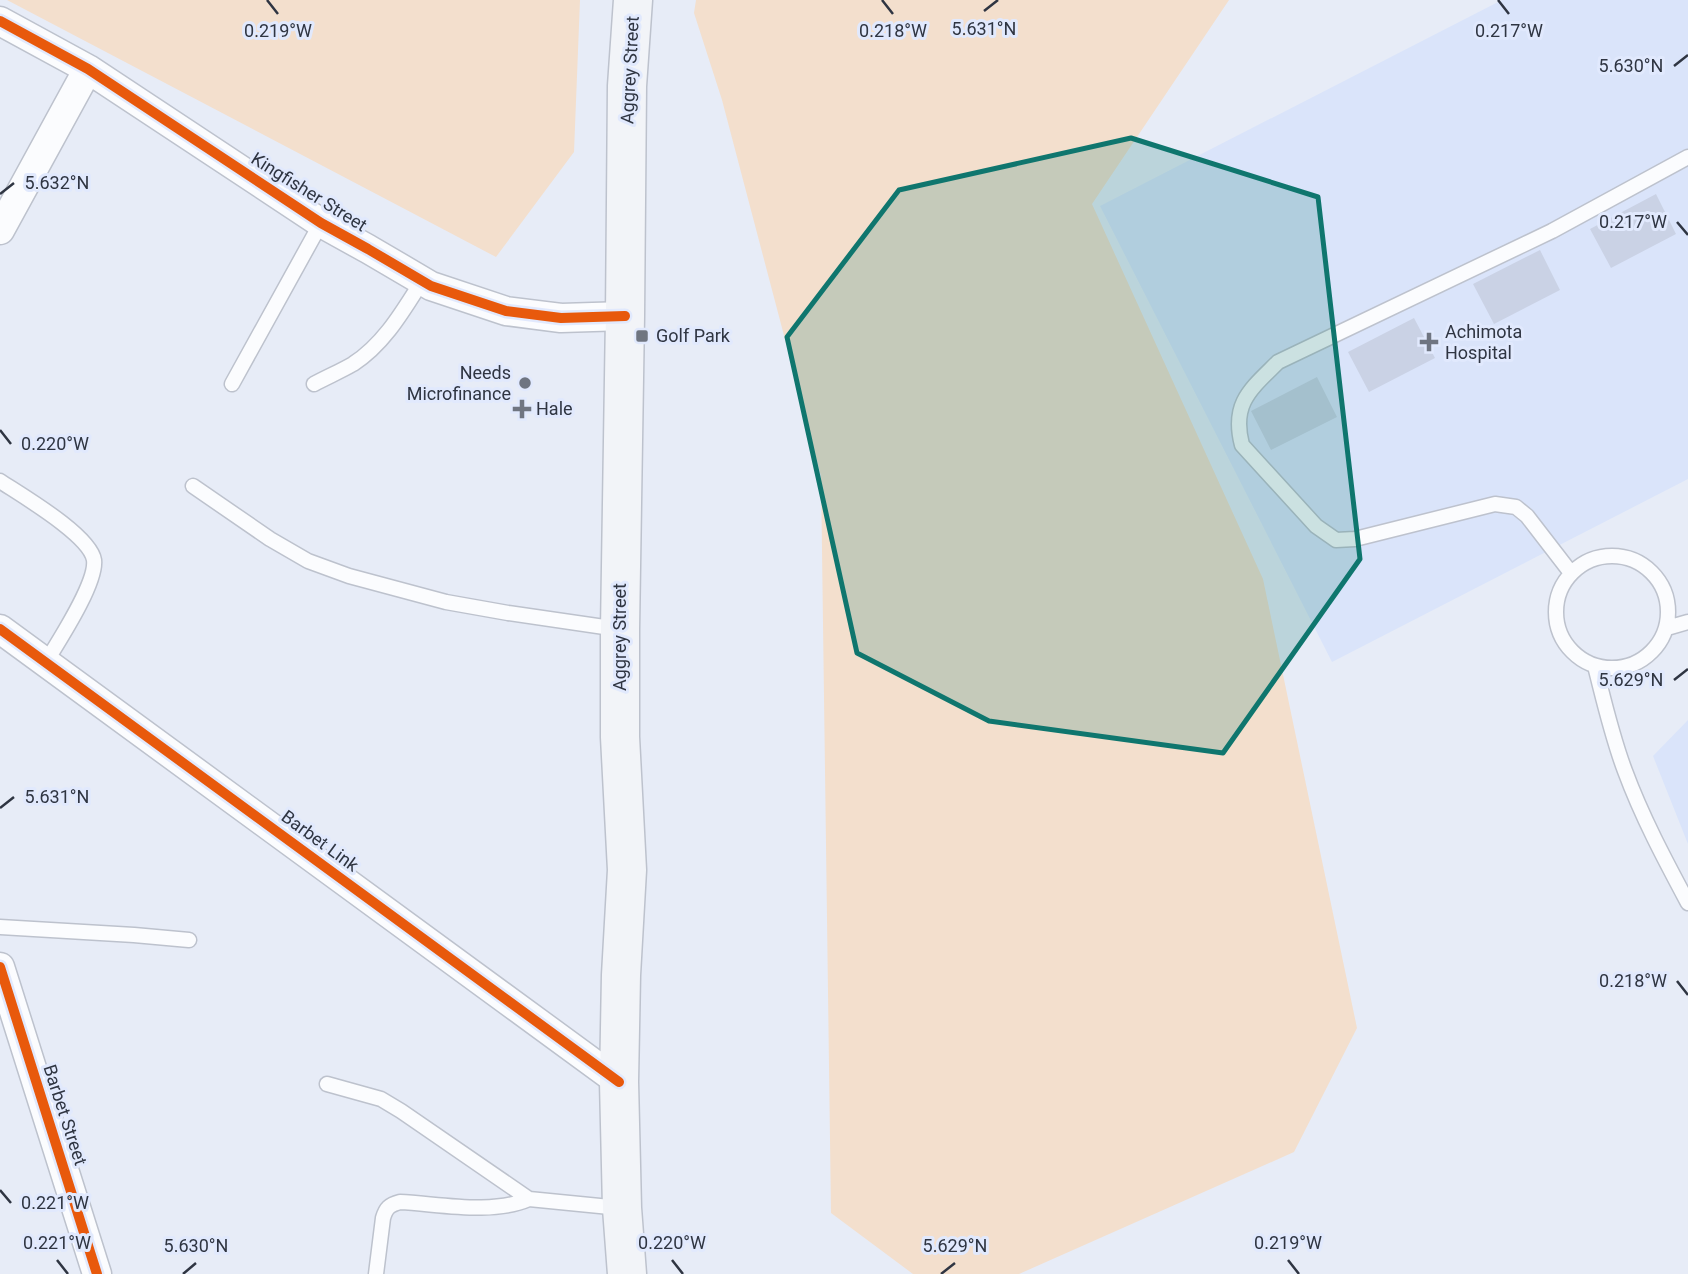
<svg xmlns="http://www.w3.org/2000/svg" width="1688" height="1274" font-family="Roboto,sans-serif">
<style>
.built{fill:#dae4fa}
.green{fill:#f3dfcd}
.building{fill:#cad2e5}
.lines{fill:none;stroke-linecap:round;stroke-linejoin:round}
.service-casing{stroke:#bdc2cd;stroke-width:17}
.minor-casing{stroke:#bdc2cd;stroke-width:31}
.secondary-casing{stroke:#bdc2cd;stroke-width:41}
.service{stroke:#fbfcfe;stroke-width:14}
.minor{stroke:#fbfcfe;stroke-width:28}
.secondary{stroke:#f2f4f8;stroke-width:38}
.cycleway-casing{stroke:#e1e9fd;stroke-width:15}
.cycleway{stroke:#e8590c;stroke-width:10}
.marked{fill:#0f766e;fill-opacity:0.2;stroke:#0f766e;stroke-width:5;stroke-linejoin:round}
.ticks{fill:none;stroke:#2f3542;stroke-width:2.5}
.poi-dot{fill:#6f7581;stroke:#e1e9fd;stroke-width:2.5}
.labels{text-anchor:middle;stroke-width:6;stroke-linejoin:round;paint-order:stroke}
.street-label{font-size:18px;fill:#2f3542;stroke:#e1e9fd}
.poi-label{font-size:18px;fill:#2f3542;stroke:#e1e9fd;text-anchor:start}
.ticks-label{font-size:18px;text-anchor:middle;fill:#2f3542;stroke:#e1e9fd;stroke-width:6;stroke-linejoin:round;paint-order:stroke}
</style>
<rect width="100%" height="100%" fill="#e7ecf7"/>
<path class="built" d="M1502,0H1688V479L1332,662L1100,206Z
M1688,720V844L1653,756Z"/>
<path class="green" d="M7,0H580L574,152L496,257Z
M696,0H1229L1092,204L1263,579L1357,1028L1294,1152L1019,1274H913L831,1213L821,476L722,100L694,13Z"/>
<path class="building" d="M1656,194L1676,234L1611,268L1590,229Z
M1540,250L1560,290L1494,324L1473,284Z
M1414,318L1435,358L1369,392L1348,352Z
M1317,377L1337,417L1271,450L1251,411Z"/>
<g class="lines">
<g class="service-casing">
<path id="service" d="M232,384L321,223
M314,384C327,377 341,371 353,364C384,344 403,311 422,281
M0,481C21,495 90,535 94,560C97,583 58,642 46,662
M193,486L270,539L308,561L349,576L446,602L508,613L618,629
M1556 612a56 56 0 1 1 112 0a56 56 0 1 1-112 0Z
M1571,573L1527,516L1516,507L1495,504L1355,539L1336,540L1316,526L1242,445C1231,403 1251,389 1278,362L1552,231L1688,157
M1667,628L1688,622
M1595,666C1604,701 1612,737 1625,771C1642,817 1665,860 1688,903
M0,927L134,935L189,940
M327,1084L381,1099L401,1111L529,1199L620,1208
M376,1274L383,1218C386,1208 389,1205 400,1202C440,1204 492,1215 529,1199"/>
</g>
<g class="minor-casing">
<path id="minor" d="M0,21L88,69L321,223L368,249L431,286L506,311L561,318L625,316
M0,230L88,69
M0,629L619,1082
M0,967L97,1274"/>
</g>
<g class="secondary-casing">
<path id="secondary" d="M627,1274L622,1208L619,1082L621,975L627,870L620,737V629L625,316L627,86L633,0"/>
</g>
<use href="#service" class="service"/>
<use href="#minor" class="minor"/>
<use href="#secondary" class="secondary"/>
<g class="cycleway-casing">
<path id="cycleway" d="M0,21L88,69L321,223L368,249L431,286L506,311L561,318L625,316
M0,629L619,1082
M0,967L97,1274"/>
</g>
<use href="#cycleway" class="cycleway"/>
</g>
<path class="marked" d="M1131,138L1318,197L1360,559L1223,753L989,721L857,653L787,337L899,190Z"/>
<path class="ticks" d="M267,0L278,14M882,0L893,14M1498,0L1509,14M984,11L998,0M1674,66L1688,55M0,194L14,183M1677,222L1688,235M0,430L11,444M1674,680L1688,669M0,808L14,797M1677,981L1688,995M0,1190L11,1203M57,1260L68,1274M672,1260L683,1274M1288,1260L1299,1274M183,1274L196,1263M941,1274L955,1263"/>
<g class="poi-dot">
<rect x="635" y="329" width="14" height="14" rx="3.5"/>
<path d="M1425.5 331.5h7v7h7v7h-7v7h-7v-7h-7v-7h7z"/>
<circle cx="525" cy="383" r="7"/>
<path d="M518.5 398.5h7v7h7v7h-7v7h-7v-7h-7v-7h7z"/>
</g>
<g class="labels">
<g class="street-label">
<text transform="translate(630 70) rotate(-87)" y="6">Aggrey Street</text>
<text transform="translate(309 192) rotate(32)" y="6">Kingfisher Street</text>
<text transform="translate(620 637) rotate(-90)" y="6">Aggrey Street</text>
<text transform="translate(320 841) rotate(36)" y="6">Barbet Link</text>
<text transform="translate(65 1115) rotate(72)" y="6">Barbet Street</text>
</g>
<g class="poi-label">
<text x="1445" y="338">Achimota<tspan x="1445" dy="21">Hospital</tspan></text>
<text x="656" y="342">Golf Park</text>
<text x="511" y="379" text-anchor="end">Needs<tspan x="511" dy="21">Microfinance</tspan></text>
<text x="536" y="415">Hale</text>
</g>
</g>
<g class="ticks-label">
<text x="984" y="35">5.631°N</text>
<text x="278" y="37">0.219°W</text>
<text x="893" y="37">0.218°W</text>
<text x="1509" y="37">0.217°W</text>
<text x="1631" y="72">5.630°N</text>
<text x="57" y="189">5.632°N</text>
<text x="1633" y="228">0.217°W</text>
<text x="55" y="450">0.220°W</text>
<text x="1631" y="686">5.629°N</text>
<text x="57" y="803">5.631°N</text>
<text x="1633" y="987">0.218°W</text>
<text x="55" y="1209">0.221°W</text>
<text x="57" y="1249">0.221°W</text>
<text x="672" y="1249">0.220°W</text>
<text x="1288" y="1249">0.219°W</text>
<text x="196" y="1252">5.630°N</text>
<text x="955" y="1252">5.629°N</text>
</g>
</svg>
